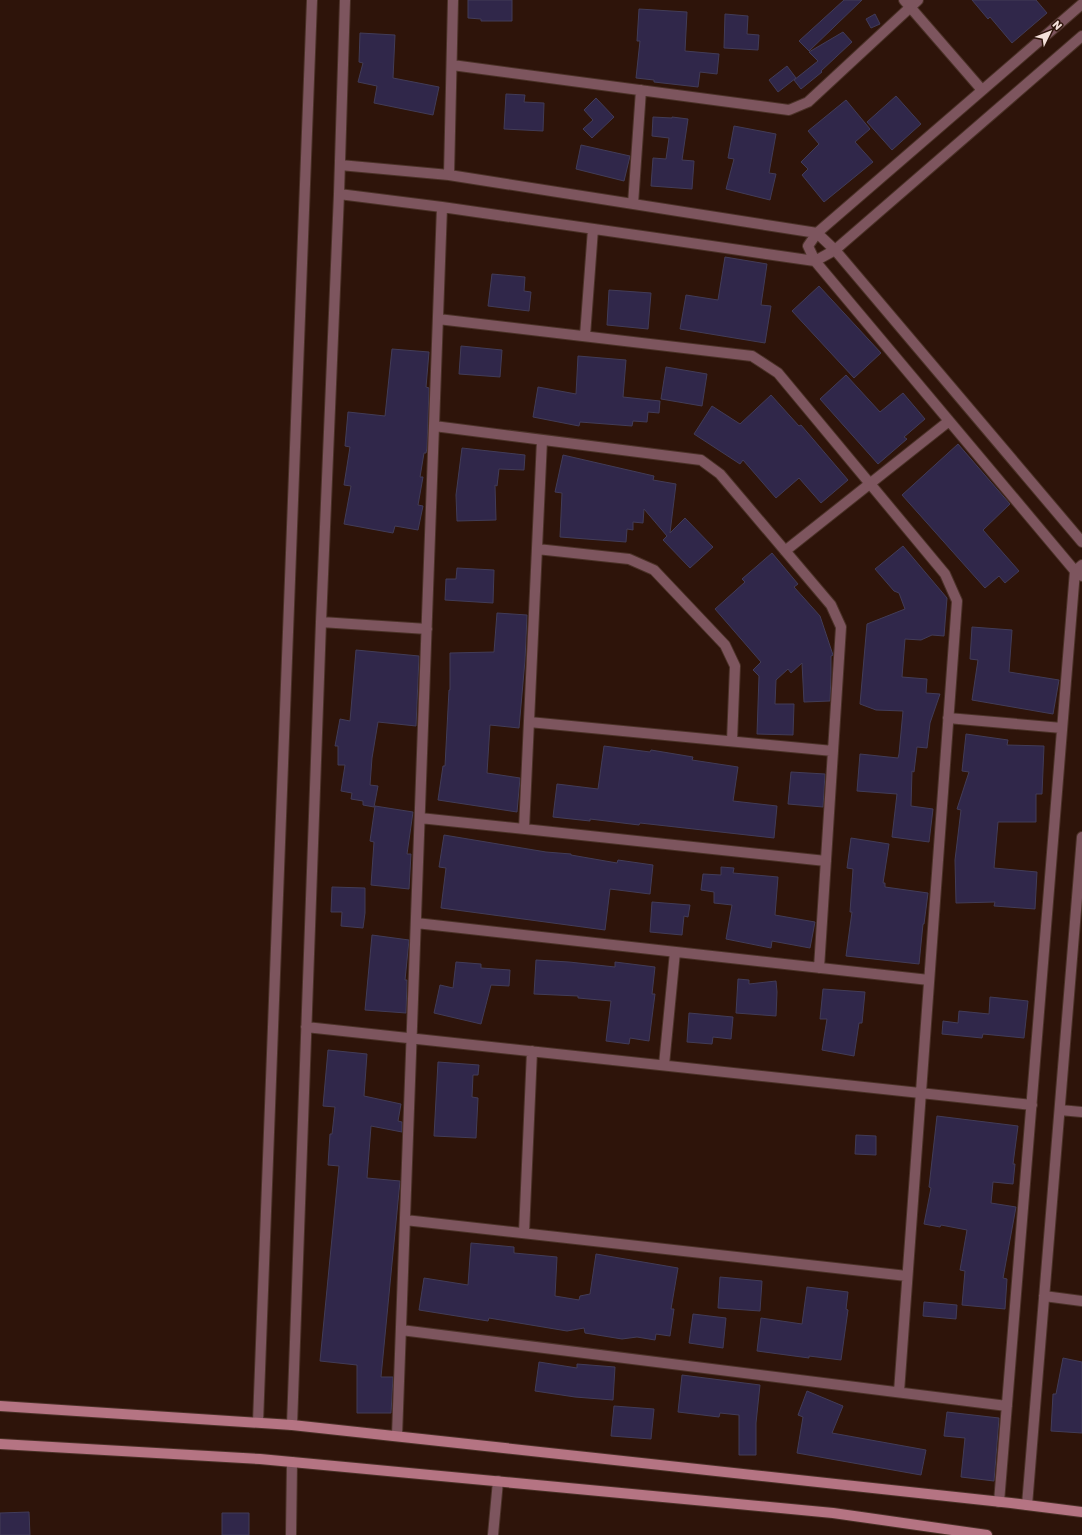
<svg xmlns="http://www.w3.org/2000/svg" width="1082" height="1535" font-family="Rubik,sans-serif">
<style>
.building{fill:#30274a;stroke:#423c57}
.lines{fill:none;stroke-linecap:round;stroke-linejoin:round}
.street-casing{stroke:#4a3127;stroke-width:12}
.secondary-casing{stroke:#4a3127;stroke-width:12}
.street{stroke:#7d555e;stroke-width:10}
.secondary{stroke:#b57483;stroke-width:10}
</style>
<rect width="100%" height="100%" fill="#2e140a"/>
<path class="building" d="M468,0H512V21H481V19L468,18Z
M844,0H862L809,51L799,41Z
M972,0H1036L1047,13L1012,43L990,17L988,19Z
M639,9L687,12L685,51L719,54L717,74L700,72L698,87L654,82V80L636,78L640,41H637Z
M725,14L748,16L747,34L759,35L758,50L724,48Z
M875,14L880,24L871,28L866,19Z
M843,32L852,42L821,71L822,72L801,89L794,80L818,61L809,52Z
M360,33L395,35L393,78L439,87L433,115L374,103L377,86L358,82L363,63L359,62Z
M787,66L796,78L778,92L769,80Z
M506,94L525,95L524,102L544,103L543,131L504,129Z
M896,96L921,124L892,150L867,122Z
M596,98L614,117L592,138L583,129L593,120L584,110Z
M846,100L870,129L855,142L873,162L824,202L802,175L808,169L801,162L819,144L808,131Z
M653,117L672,118V117L688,119L682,160L694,161L692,189L651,186L653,158L666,159L669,138L652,136Z
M734,126L776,134L769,173L776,174L770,200L726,189L734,159L728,158Z
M581,145L630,156L624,181L576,169Z
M725,257L767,264L761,305L771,306L765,343L680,329L686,295L718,300Z
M492,274L525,277L524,291L531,292L529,311L488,306Z
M819,286L881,353L854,378L792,311Z
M609,290L651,293L648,329L607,325Z
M461,346L502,350L500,377L459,374Z
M392,349L429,352L426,387L429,388L427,448L426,453H424L420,477H423L418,505L423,506L418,530L395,526L393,533L344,524L351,486L344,485L350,447L345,446L348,412L385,416Z
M578,356L626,360L623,397L660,401L659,413L648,412L647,422L633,421L632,426L580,422L579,426L533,417L538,387L576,394Z
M666,367L707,374L702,406L661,399Z
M846,375L880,412L903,393L925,419L904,437L907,439L878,464L820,399Z
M771,395L799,426L801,425L848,480L821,503L799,478L776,498L743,460L740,464L694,434L712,406L740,424Z
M958,444L1010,504L983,530L1019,571L1005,583L999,576L985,588L902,495Z
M462,448L525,455L524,470L499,469L497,486L495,485L496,520L457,521L456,495Z
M563,455L654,476L653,480L676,484L670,533L685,518L713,547L690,568L663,540L667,536L644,509L643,523L633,522V530L627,529L626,542L560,537L562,493L555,492Z
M903,546L947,598L944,636L932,635L921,640L905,639L902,677L927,679L926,693L940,694L930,723L927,748L917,747L914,772L912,771L911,806L933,809L929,842L892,837L897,794L857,791L860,754L898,758L899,754L903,711L876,710L860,704L867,624L905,609L899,593L894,591L875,569Z
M772,553L798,584L794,587L820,616L833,655L831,656V674L830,701L804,702L802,663L791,673L788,669L776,680L775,704H794L793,735L757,734L759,676L753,670L761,662L715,609L745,582L742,579Z
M457,568L494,570L493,603L445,600L446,579H456Z
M497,613L527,615L525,660L519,728L490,725L487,773L520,778L517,812L438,800L443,766H445L449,690H450V653L494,652Z
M972,627L1012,630L1009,672L1059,680L1053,714L972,700L978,660L970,659Z
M356,650L419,656L416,726L378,722L372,758L370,785L378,786L374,807L363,805V801L351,799L352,793L341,791L345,765H338V746H335L340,719L350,721Z
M966,734L1008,740L1007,745L1044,746L1042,794H1036V822H998L994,868L1037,872L1035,909L994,906L995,902L956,903L955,860L961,810L957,809L969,772L962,771Z
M604,746L650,752L651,750L693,757L692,760L738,767L733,801L777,806L774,838L640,823L639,825L590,819V821L553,817L557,784L598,789Z
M791,772L825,774L823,807L788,804Z
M375,806L413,812L407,854H411L409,889L371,885L374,842L370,841Z
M444,835L546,852L571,854V855L617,863L618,860L653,865L650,894L610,889L605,930L441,908L446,868L439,867Z
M851,838L889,844L883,883H885V887L928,893L924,924H923L919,964L846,956L852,912H850L853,869L847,868Z
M721,867L734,868L733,873L778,877L775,915L815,922L810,948L772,941L771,948L726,939L732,905L714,903V892L701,890L703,874L721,875Z
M332,887L365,888V913L363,928L341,926L342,912H331Z
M652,902L690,905L688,917L684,916L682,935L650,932Z
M372,935L409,940L405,980H407L406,1013L365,1010Z
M536,960L569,962L615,967V962L655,967L652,994H655L649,1041L630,1038L629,1044L606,1041L611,1001L578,998V996L534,994Z
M456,962L481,964V968L510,970L509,986L491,985L481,1024L434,1013L440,985L453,988Z
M738,979L749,980V984L776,981L777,992L776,1016L736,1013Z
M823,989L865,992L862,1023H859L854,1056L822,1050L827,1019H820Z
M990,997L1028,1001L1024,1038L983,1034L982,1038L942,1034L943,1021L958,1023L959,1011L989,1014Z
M689,1013L733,1017L731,1039L713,1037L712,1044L687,1042Z
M328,1050L367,1054L364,1096L401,1104L398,1121L402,1122V1132L371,1126L367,1178L400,1181L381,1377H393L391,1413H357V1365L320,1361L339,1166L328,1165L330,1134H332L335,1107L323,1106Z
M438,1062L479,1065L478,1075H473L472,1097L478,1098L476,1138L434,1136Z
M937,1116L1018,1126L1013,1164H1015L1013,1184L993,1182L991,1203L1016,1207L1003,1278L1007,1279L1005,1309L962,1305L965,1271L960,1270L967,1230L941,1225L940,1227L924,1224L931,1188L929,1187Z
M856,1135L876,1136V1155L855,1154Z
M471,1243L514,1247V1253L557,1257L555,1296L579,1300L580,1296L590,1294L596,1254L678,1268L671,1309H674L670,1336L656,1334L655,1340L637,1337L622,1339L585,1333L584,1328L567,1331L489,1318L488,1321L419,1310L424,1278L468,1285Z
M720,1277L762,1281L760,1311L718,1308Z
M807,1287L848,1292L846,1309L848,1310L841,1360L809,1356V1358L757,1351L761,1318L802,1324Z
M924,1302L957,1305L956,1319L923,1316Z
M693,1314L726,1318L723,1348L689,1343Z
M1063,1358L1082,1362V1433L1051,1431L1053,1394H1056Z
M539,1362L577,1368V1364L615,1367L613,1400L575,1397L535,1391Z
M682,1375L760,1385L756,1423V1455H739V1415L720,1413L719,1417L678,1412Z
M807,1391L843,1406L832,1433L926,1450L921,1475L797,1453L803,1417L798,1415Z
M614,1406L654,1409L651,1439L611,1436Z
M947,1412L999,1418L994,1481L961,1477L965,1438L944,1436Z
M29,1512L30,1535H0V1513Z
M222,1513H249V1535H222Z"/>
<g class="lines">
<g class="street-casing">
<path id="street" d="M904,0L982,90
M1082,4L817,233L808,246L815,261L1075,571L1082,576
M1082,36L835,250L1082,542
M452,65L789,110L808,102L918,0
M449,175L453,0
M339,194L442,207L815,261L835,250L817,233L449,175L340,165
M633,204L641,90
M438,319L752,356L778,373L945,574L957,601L899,1392
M585,336L593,229
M434,426L701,460L720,474L831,605L841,627L819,968
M537,549L629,559L654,570L725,645L735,666L732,741
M785,551L949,421
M321,622L427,629
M948,718L1062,728
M529,722L833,751
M420,818L826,861
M524,829L542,440
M416,923L929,980
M306,1027L1032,1105
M664,1065L675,952
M1060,1110L1082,1112
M405,1220L907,1276
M524,1233L532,1051
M1044,1296L1082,1301
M401,1330L1007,1406
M258,1422L312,0
M292,1425L321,622L339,194L345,0
M397,1436L442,207
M999,1502L1075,571L1082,565
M1027,1505L1082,837
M291,1535L292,1462
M493,1535L498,1481"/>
</g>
<g class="secondary-casing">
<path id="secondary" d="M0,1406L292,1425L1011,1503L1082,1512
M0,1444L260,1459L833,1513L987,1535"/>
</g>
<use href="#street" class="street"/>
<use href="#secondary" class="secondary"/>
</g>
<g transform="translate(1050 32) rotate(47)" stroke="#2e140a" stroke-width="3" paint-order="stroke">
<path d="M0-3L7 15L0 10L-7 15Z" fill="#f4e1da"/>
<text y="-6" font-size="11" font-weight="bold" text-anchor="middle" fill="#f4e1da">N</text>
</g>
</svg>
